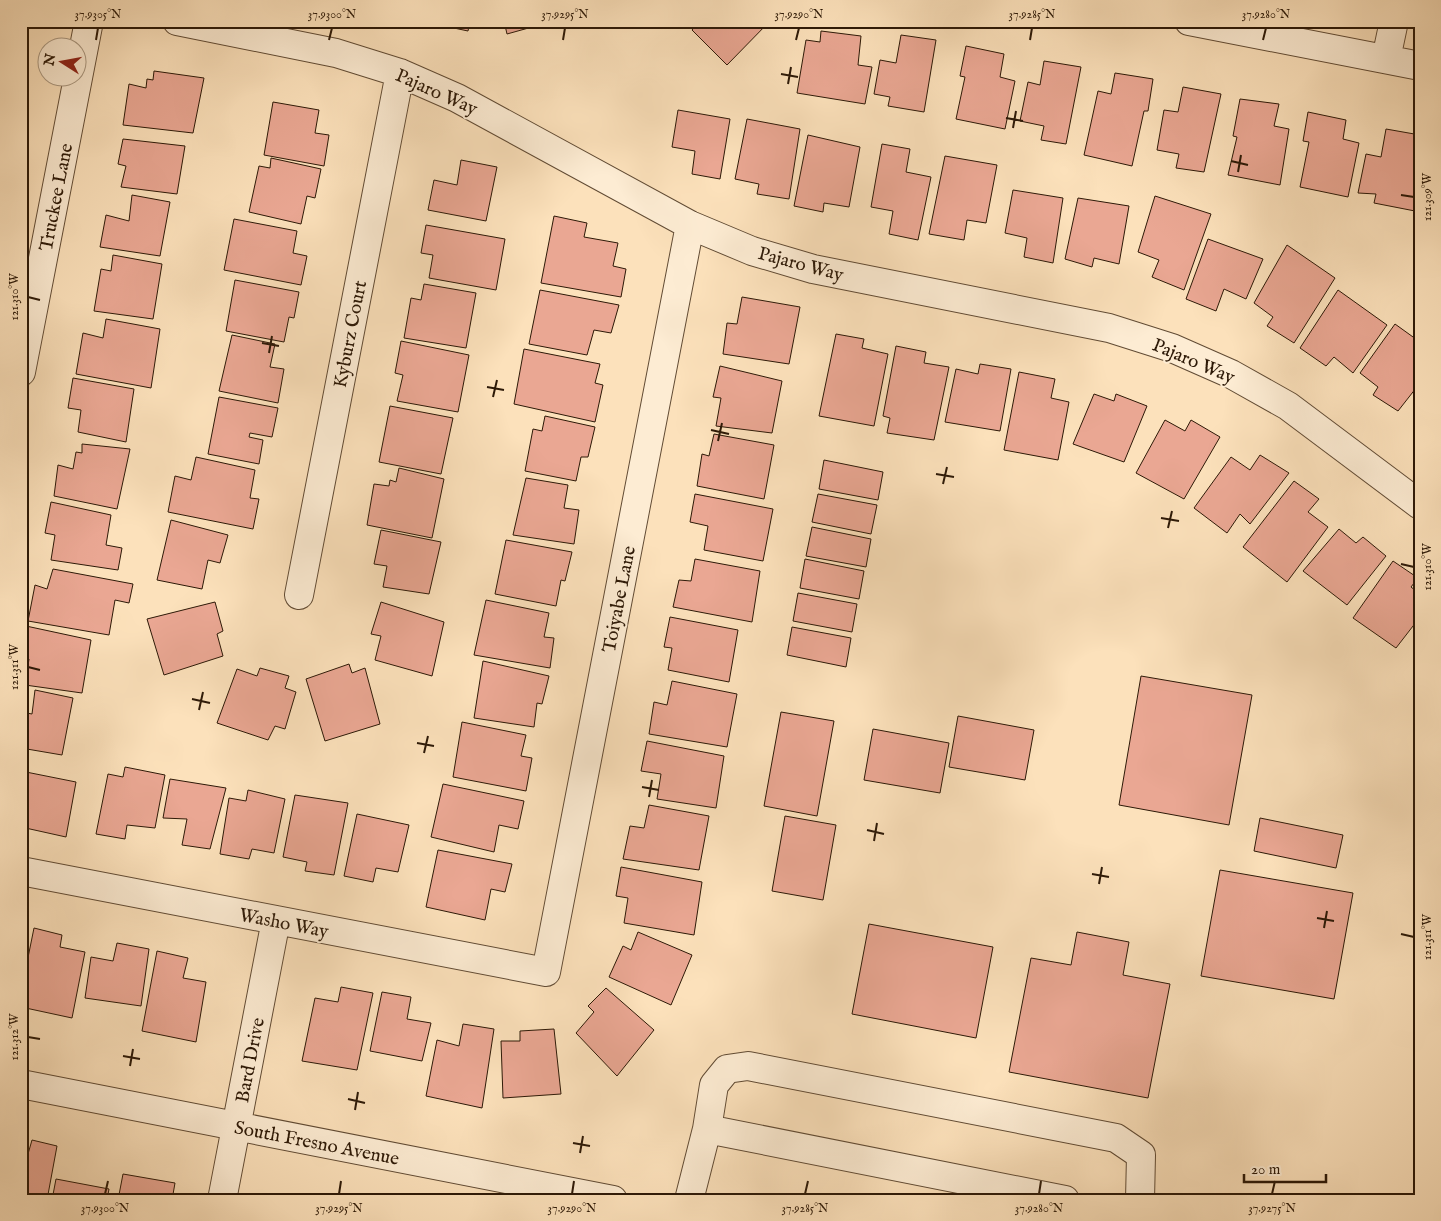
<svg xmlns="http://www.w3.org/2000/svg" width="1441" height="1221" font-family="'IM FELL English',serif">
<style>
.building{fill:#eaa793;stroke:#2d1907}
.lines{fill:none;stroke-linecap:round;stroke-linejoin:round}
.minor-casing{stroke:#614b34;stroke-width:30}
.minor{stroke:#fdecd3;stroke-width:28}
.ticks{fill:none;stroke:#2d1907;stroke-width:2}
.labels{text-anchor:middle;stroke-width:4;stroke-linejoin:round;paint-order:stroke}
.street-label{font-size:19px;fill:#2d1907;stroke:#fdecd3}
.neatline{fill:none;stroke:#2d1907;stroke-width:2}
.ticks-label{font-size:12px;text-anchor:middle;fill:#2d1907}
</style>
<rect width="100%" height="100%" fill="#fce1bb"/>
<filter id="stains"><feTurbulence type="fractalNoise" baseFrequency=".004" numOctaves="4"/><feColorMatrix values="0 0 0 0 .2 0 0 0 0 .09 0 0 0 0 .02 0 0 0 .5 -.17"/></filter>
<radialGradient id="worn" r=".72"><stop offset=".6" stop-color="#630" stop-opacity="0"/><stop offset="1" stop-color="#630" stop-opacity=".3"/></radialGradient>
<path class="building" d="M421,21H470L468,31Z
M504,21H549L550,22L507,34Z
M700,21H770L727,65L692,30Z
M821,31L861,36L858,65L872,67L865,104L797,93L806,40L820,42Z
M901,35L936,40L924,112L888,106L890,97L874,94L880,60L896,63Z
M966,46L1004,54L1000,77L1015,81L1005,129L956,119L965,77L960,76Z
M1044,61L1081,67L1066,144L1041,140L1044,126L1020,121L1028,82L1040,85Z
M154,71L204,78L193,133L123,125L129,84L146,88L147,79L153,80Z
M1115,73L1153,79L1148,111H1144L1132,166L1084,155L1098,91L1111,94Z
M1183,87L1221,94L1204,172L1176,168L1179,154L1157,150L1164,110L1178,112Z
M1240,99L1279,104L1274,126L1289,129L1280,185L1228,175L1237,137L1233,136Z
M273,102L319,110L315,133L329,135L324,166L264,155Z
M678,110L730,119L720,179L692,174L695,151L672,147Z
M1308,112L1346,120L1343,139L1359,143L1348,197L1300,187L1309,142L1303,141Z
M747,119L800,129L789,199L757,194L759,184L735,179Z
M1386,129L1420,135V187L1415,211L1374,203L1376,194L1358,193L1366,154L1381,157Z
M808,135L860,147L849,207L824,203L823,212L794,206Z
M123,139L185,146L177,194L121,187L126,166L118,164Z
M882,144L910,149L906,172L931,177L918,240L889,234L893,211L871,207Z
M945,156L997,165L986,223L967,220L964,240L929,234Z
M271,158L321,169L315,198L307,196L301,224L249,212L259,166L270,168Z
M461,160L497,167L486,221L428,210L434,180L457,185Z
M1013,190L1063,198L1053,263L1024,257L1027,238L1005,233Z
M132,195L170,202L160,256L100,247L106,215L129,221Z
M1155,196L1211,214L1184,290L1152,277L1159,260L1138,252Z
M1078,198L1129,206L1119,264L1094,258L1092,267L1065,259Z
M554,216L587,223L584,237L618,243L613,266L626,269L621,297L541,283Z
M234,219L297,231L293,253L307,256L301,285L224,270Z
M426,225L505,239L496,290L429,278L433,255L421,253Z
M1208,239L1263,259L1246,299L1224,289L1216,311L1186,299Z
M1287,245L1335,278L1294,343L1267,326L1273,317L1254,303Z
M113,255L162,264L153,319L94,311L101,269L111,271Z
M235,280L299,292L294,318L289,317L284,342L226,331Z
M424,284L476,293L466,348L404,338L411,298L421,300Z
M540,290L619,305L611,333L594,330L587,355L529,344Z
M1338,290L1387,325L1353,373L1334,357L1326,366L1300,348Z
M742,297L800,307L789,364L723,354L727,323L737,324Z
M106,319L160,329L151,388L76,374L83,333L103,338Z
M1395,324L1420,342V383L1398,411L1373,395L1378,387L1360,373Z
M836,334L864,339L862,348L888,354L874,426L819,416Z
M232,335L275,344L270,367L284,369L278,403L219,391Z
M401,341L469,355L458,412L397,401L403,375L395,373Z
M896,346L926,352L924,363L949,367L934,440L887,433L890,418L883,416Z
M524,349L600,364L595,383L603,385L595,422L514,404Z
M980,364L1011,369L1000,431L945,422L956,369L978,374Z
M720,366L782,381L772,433L716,426L721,398L713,397Z
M1019,372L1055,379L1051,398L1069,402L1058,460L1004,450Z
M73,378L134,389L126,442L78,432L81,410L68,408Z
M1094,394L1114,401L1116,394L1147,406L1124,462L1073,444Z
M219,397L278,408L272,437L250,433L249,437L263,440L259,464L208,454Z
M390,406L453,418L441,474L379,462Z
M545,416L595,427L588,457H581L576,481L525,471L533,429L542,431Z
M1165,420L1185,431L1191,420L1220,437L1184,499L1136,473Z
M714,434L774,445L764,499L697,486L702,454L709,456Z
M82,444L130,449L117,509L54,496L58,465L73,469L76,452L82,453Z
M1260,455L1289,473L1250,524L1240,514L1227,533L1194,508L1231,457L1250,470Z
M196,457L255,470L250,498L259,499L253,529L168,512L175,476L191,480Z
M824,460L883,472L878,500L819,489Z
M399,468L444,479L432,538L367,525L374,484L389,486L390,480L396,482Z
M526,478L568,485L564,508L579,510L574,544L513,535Z
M1294,481L1319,499L1308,512L1328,527L1287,582L1243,547Z
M695,494L773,509L763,561L704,550L708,526L690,522Z
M818,494L877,505L871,534L812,522Z
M51,502L111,515L106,545L122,548L118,570L51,560L55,535L45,533Z
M171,520L228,535L220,563L208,560L202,589L157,580Z
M812,527L871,539L866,567L806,556Z
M1339,529L1356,543L1363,537L1386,556L1347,605L1303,571Z
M381,530L441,542L429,594L383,587L387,566L374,564Z
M506,540L572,552L565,581L561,580L556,606L495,594Z
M695,559L760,571L752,622L673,607L679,580L691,581Z
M805,559L864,571L859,599L800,588Z
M1393,561L1418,578L1411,587L1420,594V617L1396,648L1353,618Z
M53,569L133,584L129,603L115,600L109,635L28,621L35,585L47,589Z
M798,593L857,604L852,632L793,621Z
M486,600L549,613L544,637L554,638L550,668L474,655Z
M215,602L223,631L217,634L223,656L164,675L147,619Z
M381,602L444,622L432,676L375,660L381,636L371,634Z
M670,617L738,630L729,682L668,670L672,648L664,647Z
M26,626L91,640L82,693L25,685L29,659H21V652Z
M792,627L851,638L846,667L787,655Z
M483,661L549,676L542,704L537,703L534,727L474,718Z
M349,664L352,673L365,668L380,724L325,741L306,679Z
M260,668L289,676L285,688L296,692L285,729L275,726L268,740L217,723L237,669L257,676Z
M1141,676L1252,695L1229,825L1119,805Z
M672,681L737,694L727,747L649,734L654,702L667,705Z
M35,690L73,698L62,755L21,748V712L32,714Z
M781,712L834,721L817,816L764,806Z
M958,716L1034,730L1025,780L949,767Z
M462,722L526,735L521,756L532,758L526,791L453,777Z
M873,729L949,743L940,793L864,780Z
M647,741L724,756L716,808L657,799L661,774L641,771Z
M125,767L165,775L155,828L127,825L125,839L96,834L108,774L123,777Z
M21,771L76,782L66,837L21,827Z
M170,779L226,788L210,849L182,845L187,819L163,818Z
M443,784L524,801L518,829L499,825L494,852L431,837Z
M248,790L285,799L274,853L252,849L249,859L220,854L229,798L246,801Z
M295,795L348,803L334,875L305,871L307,862L283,857Z
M649,805L709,816L699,870L623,859L630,826L644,828Z
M357,814L409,825L398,872L376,868L373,882L344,876Z
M785,816L836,825L823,900L772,891Z
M1260,818L1343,835L1336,868L1254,851Z
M438,850L512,864L505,892L491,889L485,920L426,907Z
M621,867L702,882L694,935L624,923L628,898L616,896Z
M1220,870L1353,893L1334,999L1201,976Z
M869,924L993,947L976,1038L852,1014Z
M34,928L62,935L60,947L85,952L72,1018L21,1007V992Z
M21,930L25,931L21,952Z
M638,932L692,955L671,1005L609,977L623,946L631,950Z
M1077,932L1129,942L1123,975L1170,984L1148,1098L1009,1072L1031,958L1071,965Z
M117,943L149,949L141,1006L85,998L91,957L113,961Z
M157,951L188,958L183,978L206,982L196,1042L142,1031Z
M341,987L373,993L357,1070L302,1061L315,998L338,1002Z
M606,988L654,1030L617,1076L576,1033L594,1012L588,1006Z
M382,992L411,997L407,1019L431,1023L422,1061L370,1051Z
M463,1024L494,1029L482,1108L426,1096L437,1040L459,1046Z
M554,1029L561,1094L503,1098L501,1041H520V1031Z
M32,1140L57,1146L47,1200H21V1159L26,1161Z
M123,1174L175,1183L172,1200H118Z
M56,1179L109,1189L107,1200H52Z"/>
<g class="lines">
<g class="minor-casing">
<path id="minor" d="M177,21L336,53L400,73L457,98L690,225L752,251L813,269L1109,328L1172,348L1231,374L1288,406L1420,505
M1189,21L1420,66
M1386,59L1394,21
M21,372L89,21
M299,595L400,73
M21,871L546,972L690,225
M21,1084L613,1200
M707,1129L1065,1200
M222,1200L276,920
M689,1200L707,1129L714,1085L727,1069L748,1066L1116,1138L1141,1155L1140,1200"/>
</g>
<use href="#minor" class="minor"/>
</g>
<path class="ticks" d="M96,40L98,28M329,40L332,28M563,40L565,28M796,40L799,28M1030,40L1032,28M1263,40L1266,28M781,74L798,77M788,84L791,67M1006,118L1023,121M1013,128L1016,111M1231,161L1248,165M1238,172L1241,155M1401,195L1414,197M28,297L40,300M262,343L279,346M269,353L272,336M487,387L504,390M493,397L497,380M711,430L729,434M718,441L722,423M936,474L954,477M943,484L947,467M1161,518L1179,521M1168,528L1172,511M1401,564L1414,567M28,667L40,670M192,699L210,703M199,710L203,692M417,743L434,746M424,753L428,736M642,787L659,790M649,797L652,780M867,830L884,834M874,841L877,823M1092,874L1109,877M1099,884L1102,867M1317,918L1334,921M1324,928L1327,911M1401,934L1414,937M28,1037L40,1039M123,1056L140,1059M130,1066L133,1049M348,1099L365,1103M355,1110L358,1092M573,1143L590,1146M580,1153L583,1136M105,1194L108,1181M339,1194L341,1181M572,1194L574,1181M805,1194L808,1181M1039,1194L1041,1181M1272,1194L1275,1181"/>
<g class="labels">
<g class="street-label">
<text transform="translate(437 91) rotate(24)" y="7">Pajaro Way</text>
<text transform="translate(55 197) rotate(-79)" y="7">Truckee Lane</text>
<text transform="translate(801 263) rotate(15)" y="7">Pajaro Way</text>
<text transform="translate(349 334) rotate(-79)" y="7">Kyburz Court</text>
<text transform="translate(1194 360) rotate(23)" y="7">Pajaro Way</text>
<text transform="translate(618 599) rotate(-79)" y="7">Toiyabe Lane</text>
<text transform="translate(284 922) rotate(11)" y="7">Washo Way</text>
<text transform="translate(249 1060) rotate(-79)" y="7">Bard Drive</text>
<text transform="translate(317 1142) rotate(11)" y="7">South Fresno Avenue</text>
</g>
</g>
<rect width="1441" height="1221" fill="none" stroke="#fce1bb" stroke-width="55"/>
<g transform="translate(62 62) rotate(281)"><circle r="24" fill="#fdecd3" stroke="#aa9881"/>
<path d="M0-4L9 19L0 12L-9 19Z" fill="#8f2418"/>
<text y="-8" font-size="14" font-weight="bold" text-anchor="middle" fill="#2d1907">N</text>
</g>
<path d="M1244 1174v8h82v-8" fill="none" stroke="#2d1907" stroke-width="2.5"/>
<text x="1251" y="1174" font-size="15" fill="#2d1907" stroke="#fdecd3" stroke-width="4" paint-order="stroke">20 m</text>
<rect x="28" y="28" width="1386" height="1166" class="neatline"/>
<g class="ticks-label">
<text x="98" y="18">37.9305°N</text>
<text x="332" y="18">37.9300°N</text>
<text x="565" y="18">37.9295°N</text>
<text x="799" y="18">37.9290°N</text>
<text x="1032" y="18">37.9285°N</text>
<text x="1266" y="18">37.9280°N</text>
<text transform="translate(1427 197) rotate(-90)" y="4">121.309°W</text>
<text transform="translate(14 297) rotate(-90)" y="4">121.310°W</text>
<text transform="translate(1427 567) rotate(-90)" y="4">121.310°W</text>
<text transform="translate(14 667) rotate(-90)" y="4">121.311°W</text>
<text transform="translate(1427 937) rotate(-90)" y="4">121.311°W</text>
<text transform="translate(14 1037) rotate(-90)" y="4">121.312°W</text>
<text x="105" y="1212">37.9300°N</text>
<text x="339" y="1212">37.9295°N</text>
<text x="572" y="1212">37.9290°N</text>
<text x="805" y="1212">37.9285°N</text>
<text x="1039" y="1212">37.9280°N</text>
<text x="1272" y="1212">37.9275°N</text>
</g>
<rect width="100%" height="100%" filter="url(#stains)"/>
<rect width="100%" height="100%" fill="url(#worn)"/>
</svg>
